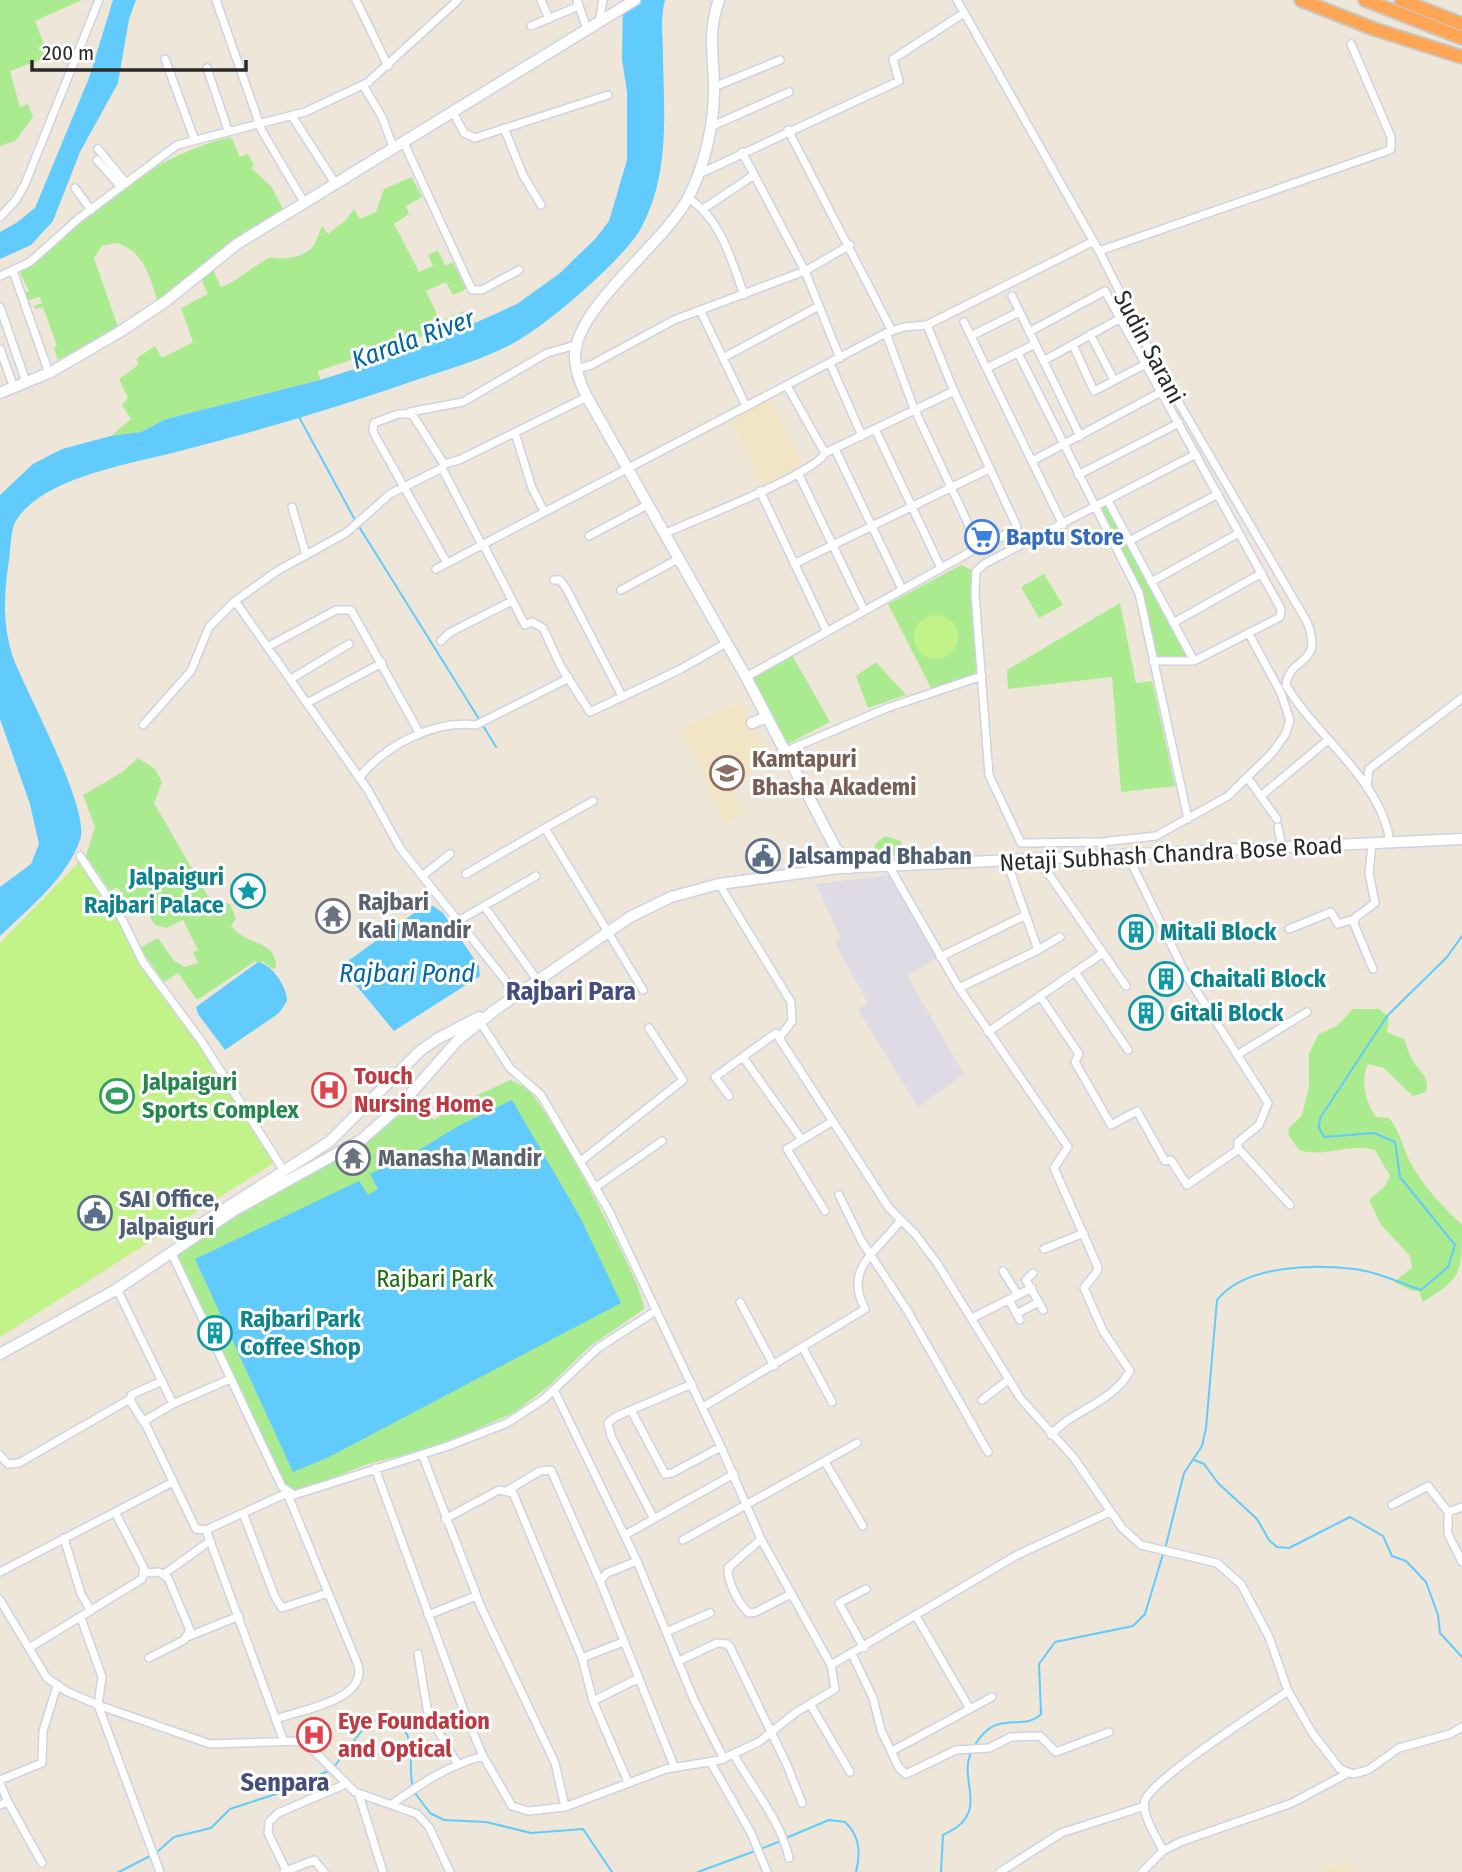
<svg xmlns="http://www.w3.org/2000/svg" width="1462" height="1872" font-family="'Fira Sans Condensed',sans-serif">
<style>
.industrial{fill:#dedbe5}
.education{fill:#f1e5c6}
.green{fill:#aaeb8f}
.pitch{fill:#c1f389}
.water{fill:#60cbfc}
.lines{fill:none;stroke-linecap:round;stroke-linejoin:round}
.stream{stroke:#60cbfc;stroke-width:2}
.street-casing{stroke:#ced2e4;stroke-width:10}
.secondary-casing{stroke:#ced2e4;stroke-width:13}
.highway-casing{stroke:#c7c7c7;stroke-width:16}
.street{stroke:#fff;stroke-width:7}
.secondary{stroke:#fff;stroke-width:10}
.highway{stroke:#ffa553;stroke-width:12}
.labels{text-anchor:middle;stroke-width:6;stroke-linejoin:round;paint-order:stroke}
.street-label{font-size:24px;fill:#292929;stroke:#fff}
.shop-label{font-size:24px;font-weight:bold;fill:#366cbe;stroke:#fff;text-anchor:start}
.education-label{font-size:24px;font-weight:bold;fill:#785e54;stroke:#fff;text-anchor:start}
.service-label{font-size:24px;font-weight:bold;fill:#4e5e75;stroke:#fff;text-anchor:start}
.culture-label{font-size:24px;font-weight:bold;fill:#0d838f;stroke:#fff;text-anchor:start}
.worship-label{font-size:24px;font-weight:bold;fill:#5b616d;stroke:#fff;text-anchor:start}
.health-label{font-size:24px;font-weight:bold;fill:#be3a42;stroke:#fff;text-anchor:start}
.leisure-label{font-size:24px;font-weight:bold;fill:#27864d;stroke:#fff;text-anchor:start}
.park-label{font-size:24px;fill:#206e12;stroke:#fff}
.water-label{font-size:26px;font-style:italic;fill:#0066a7;stroke:#fff}
.neighbourhood-label{font-size:26px;font-weight:bold;fill:#454c7f;stroke:#fff}
</style>
<rect width="100%" height="100%" fill="#ede6d9"/>
<path class="industrial" d="M891,875L936,958L907,976L964,1074L918,1107L858,1010L868,1003L835,943L841,938L816,884Z"/>
<path class="education" d="M769,395L804,467L763,487L728,415Z
M740,702L774,762L730,784L744,814L726,823L680,728Z
M1348,1859L1352,1872H1317Z"/>
<path class="green" d="M0,0H82L35,21L49,57L10,71L20,107L28,104L33,117L15,141L0,146Z
M231,137L240,157L248,154L254,165L251,168L271,186L283,209L198,268L158,303C150,278 145,251 116,243L102,246L94,258L118,327L58,360L54,348L57,346L43,307L35,309L34,306L42,303L40,297L28,300L25,293L29,291L19,271C43,257 60,237 81,220C126,183 174,150 231,137Z
M412,177L422,197L406,206L409,214L394,224L419,272L433,266L428,255L438,250L445,266L453,262L466,289L453,295L446,282L426,291L440,321L464,311L468,314V321L318,371L320,380L166,419L141,432L111,436L131,419L122,405L128,398L119,379L138,365L137,358L155,346L162,358L193,342L181,308L208,294L201,279L213,270L221,287C233,285 255,264 271,257C282,261 302,257 311,249C316,244 319,233 322,226L328,234L346,220L354,209L360,219L376,212L384,189Z
M1108,501L1194,661H1153L1139,593L1094,509Z
M961,565L972,570L978,668L975,673L932,690L888,604Z
M1044,574L1063,605L1039,618L1021,587Z
M1120,603L1136,683L1152,681L1175,786L1121,792L1112,677L1008,689L1007,670Z
M792,655L830,722L786,745L749,679Z
M876,662L906,695L868,708L856,676Z
M138,758L155,769L162,782L154,803L206,893L213,902L230,904L236,918L231,926C249,948 276,938 276,968L273,969L263,962H254L197,1000L178,973L164,982L140,948L158,938L174,961L185,967L198,963L193,952L198,950L183,920L166,928L155,925L138,897L128,902L117,887L110,891L86,856L95,827L83,795L121,773Z
M885,836L901,841L903,855L875,856V844Z
M1353,1009H1379L1389,1017L1387,1032L1404,1039C1407,1046 1409,1055 1413,1061C1420,1073 1430,1076 1426,1092L1413,1096L1384,1068L1368,1064C1360,1082 1365,1100 1376,1117L1389,1118C1400,1131 1402,1146 1410,1162C1423,1186 1443,1207 1462,1225C1462,1275 1462,1277 1423,1302L1419,1291H1412L1394,1282L1412,1268L1410,1256L1381,1225L1369,1200L1385,1186L1390,1176L1375,1150C1348,1143 1325,1158 1299,1150L1288,1134L1289,1128L1302,1115L1309,1087V1054L1314,1043L1319,1034L1337,1026Z
M510,1080C516,1083 524,1086 529,1091C549,1109 645,1285 644,1309L589,1347L550,1385L515,1412L439,1446L368,1464L299,1491L288,1489L279,1478L177,1253L266,1194L362,1143L415,1099L434,1120L454,1106Z"/>
<path class="pitch" d="M914 637a22 22 0 1 1 44 0a22 22 0 1 1-44 0Z
M81,860L161,993L192,1030L275,1162L0,1337V943Z"/>
<path class="water" d="M113,0H136L129,19L118,83L80,152L53,221L31,245L0,259V232L16,223L35,208L89,78Z
M623,0H665C660,17 663,38 663,56C664,115 670,175 641,228C625,258 548,324 517,341C488,358 451,368 419,379C339,407 258,431 176,452C130,464 45,477 17,519C10,529 11,548 9,560C4,593 2,624 13,657C26,693 91,809 80,840C66,879 29,908 0,936V887L31,864L39,844L30,804L0,719V495L33,464L62,449L111,436L141,432L166,419L320,380L415,350L517,304L560,273L596,238L609,221L627,160V92L622,59Z
M433,906L443,913L479,966L480,976L394,1031L345,972L344,964L421,908Z
M258,962C272,964 287,987 287,1001L279,1013L225,1050L198,1014L196,1007Z
M512,1100L580,1217L621,1303L329,1457L293,1472L195,1259L359,1181L368,1195L378,1189L370,1174L413,1153L422,1166L427,1163L419,1150L460,1125Z"/>
<g class="lines">
<path class="stream" d="M299,417L355,520
M358,525L479,719
M482,724L496,747
M1194,1460L1204,1464L1218,1483L1257,1519L1269,1540L1277,1547L1289,1548L1350,1517L1383,1536L1392,1556L1406,1561L1426,1582L1438,1615L1440,1633L1462,1657
M1165,1549L1184,1473L1202,1446L1206,1428L1217,1300C1245,1265 1313,1264 1354,1269C1377,1272 1399,1282 1421,1290L1448,1267L1455,1245L1400,1177L1395,1142L1374,1133L1324,1137L1319,1128L1320,1118L1387,1016L1447,957L1462,936
M975,1745C997,1707 1022,1733 1041,1714L1039,1664L1055,1642L1133,1626L1145,1614L1163,1554
M333,1768L367,1724L385,1717C422,1728 406,1763 413,1788
M415,1793L430,1813L444,1820L486,1822L531,1833L583,1829L612,1872
M786,1838L829,1820L845,1822C860,1836 861,1853 856,1872
M760,1849L781,1841
M157,1852L174,1837L211,1828L230,1809L279,1793L328,1771
M119,1872L152,1855
M698,1872L755,1851
M941,1872L943,1835C948,1832 953,1830 957,1827C985,1806 959,1778 971,1753"/>
<g class="street-casing">
<path id="street" d="M216,0L262,131L304,202
M356,0L388,66
M541,0L549,19
M577,0L587,29
M957,0L1099,251L1158,367L1307,622C1325,666 1289,656 1286,685C1316,737 1382,780 1390,843
M599,22L603,0
M531,26L579,6
M165,59L194,138
M207,68L228,130
M363,85L382,117L393,147
M714,87L780,60
M453,112L464,133L475,138L608,95
M292,116L335,183
M710,127L789,92
M504,128L523,175L541,205
M788,130L892,331
M403,141L472,290H482L519,270
M98,149L126,183
M742,152L805,271L840,358
M97,160L121,187
M699,174L899,81L893,59L964,13
M75,188L91,210
M688,198C721,219 731,259 744,295
M703,209L754,175
M0,217L16,200L25,184L99,0
M1099,251L1387,151L1391,149V137L1351,44
M13,271L49,373
M0,276L30,262L78,219L177,145L305,112L367,83L458,0
M1012,296L1080,436
M0,307L26,382
M701,312L746,406
M964,322L1063,525
M1029,332L1105,291L1281,609L1280,617L1194,661H1153
M886,333L913,406L979,547
M1090,334L1114,380
M971,336L1019,312
M1073,345L1094,391L1146,364
M0,349L14,388
M1018,353L1139,593L1188,819
M723,358L819,306
M1043,361L1121,318
M830,363L862,436
M987,368L1035,344
M576,369L591,365L674,320L805,271L850,245
M787,386L825,453
M410,412L463,402L547,353L576,345
M875,429L941,568
M515,433L532,488L544,511
M835,449L902,589
M1196,454L986,563L976,571L975,594L989,775L1021,843L1101,842L1156,836L1228,796L1272,753L1285,735L1290,721L1281,693L1249,634
M1032,461L1161,392
M444,464L412,414H398L374,423L373,431L378,441L447,563
M442,468L482,545
M798,473L864,610
M1078,475L1179,423
M760,491L826,630
M1108,501L1194,661
M292,507L306,555
M666,533C694,520 815,474 825,453L954,391
M589,536L649,504
M1129,541L1218,494
M483,544L525,625L532,622L543,628L561,667L590,712L679,670L726,643
M794,564L989,469
M436,569L886,333L904,327L927,325L1092,242
M554,580H560L566,588L622,696
M1151,582L1239,533
M621,590L680,558
M235,601L368,790L400,848L517,995
M1173,623L1262,573
M441,641L449,633L512,601
M269,646L336,610H351L420,734
M746,677L979,547L980,550L1017,527L954,391L927,325
M291,679L349,644
M307,703L382,663
M143,725L191,671L209,627L235,601L277,571L346,533L390,494L442,468L444,464L459,460L587,397
M786,751L887,708L982,676
M1247,777L1277,819
M359,778C385,745 434,720 476,725L569,678
M1367,788L1369,769L1462,698
M1262,795L1328,740
M1278,827L1282,848
M545,828L593,801
M1372,844L1369,873L1375,903L1356,917L1354,924L1373,969
M80,856L122,919L143,962L202,1042L284,1171
M1128,856L1185,973L1268,1103L1259,1125L1238,1142V1148L1290,1205
M1039,860L1126,986
M889,866L959,988L1068,1147L1054,1168L1097,1265L1098,1270L1084,1288L1103,1331L1130,1371C1112,1403 1074,1409 1051,1435
M466,874L545,828L643,990
M422,876L450,854
M719,884L791,1002L792,1021L779,1038L889,1208L915,1234L937,1263L1021,1399L1074,1458L1122,1528L1141,1545L1217,1563L1241,1584L1269,1637L1288,1691L1313,1734L1340,1769L1353,1774L1368,1770L1399,1748L1450,1734L1462,1727
M484,906L538,981
M458,921L536,876
M1289,929L1331,912L1338,924L1354,919
M1038,950L1060,937
M940,957L1024,916
M1075,972L1103,953
M959,988L1038,950L1007,862
M1040,996L1079,1054L1075,1062L1111,1125L1137,1111L1165,1161L1171,1160L1187,1185L1239,1149
M988,1032L1075,972L1128,1050
M1237,1055L1307,1012
M743,1057L802,1140
M729,1096L715,1077L776,1033L779,1038
M581,1161L683,1080L649,1028
M596,1187L662,1141
M839,1195L862,1242L907,1310L988,1452
M825,1211L787,1149L833,1121
M1044,1249L1084,1233
M171,1252L282,1487L294,1495L448,1446L507,1423L544,1399L598,1348L654,1312
M1003,1271L1018,1295
M1033,1273L1026,1280L1043,1310
M117,1289L173,1404
M1009,1300L1020,1320
M740,1302L774,1366
M1016,1314L1039,1302
M972,1318L1032,1288
M803,1348L832,1402
M230,1379L173,1404L144,1421L196,1529L206,1530L287,1493L358,1665C368,1700 301,1710 276,1719
M554,1390L637,1561L694,1700L724,1759
M982,1400L1008,1380
M703,1407L865,1309C843,1268 877,1252 900,1221
M631,1410L665,1474L672,1473L721,1447
M145,1424L131,1402V1395L162,1381
M422,1454L481,1607L555,1763L565,1807
M0,1455L8,1464L19,1463L130,1399
M825,1462L863,1526
M375,1468L464,1711L483,1756L512,1806L528,1811L565,1807L666,1769L720,1760L759,1742L795,1713L835,1689L831,1665L761,1539L721,1447L609,1211L541,1095L510,1068L480,1022
M508,1490L540,1471L551,1470L600,1581
M1392,1505L1428,1486L1448,1512L1462,1507
M1448,1512V1534L1462,1562
M243,1513L275,1597L282,1608L328,1593
M653,1517L611,1436L608,1423L615,1417L692,1384
M445,1519L499,1490L513,1493L582,1658L593,1701L628,1782
M206,1530L283,1739
M625,1535L734,1474
M64,1538L81,1594L91,1611
M761,1539L728,1568C727,1581 739,1605 749,1613L756,1612L791,1594
M683,1540L857,1443
M637,1561L607,1573L600,1581L674,1766
M0,1572L173,1482
M145,1573L159,1572L168,1578L190,1630L184,1640L149,1658
M164,1574L210,1541
M0,1600L47,1678L66,1691L98,1705L210,1744L299,1741L315,1752L355,1792L417,1814L429,1827L450,1872
M428,1615L476,1596
M916,1616L970,1709
M81,1618L102,1677L98,1705L160,1872
M666,1632L710,1613
M187,1637L239,1616
M29,1648L142,1579L144,1568L115,1512
M864,1648L839,1603L866,1589
M418,1654L428,1714L457,1763
M852,1654L873,1698L881,1730L899,1768L906,1774L956,1750L989,1748L1011,1737L1040,1736L1056,1752L1109,1732
M582,1658L623,1642
M679,1661L717,1643L727,1644L730,1647L787,1765L802,1803
M831,1665L1017,1555L1110,1512
M593,1701L639,1678
M810,1704L850,1772
M892,1751L992,1697
M734,1755C753,1789 780,1819 789,1858
M711,1763L751,1833L767,1872
M0,1780L42,1763L43,1731L57,1686
M0,1783L8,1802L0,1805
M359,1795L383,1872
M8,1802L42,1863
M392,1804C422,1783 447,1766 483,1756
M1163,1851C1158,1839 1140,1813 1145,1800C1155,1777 1261,1710 1288,1691
M286,1870L268,1833L269,1822L278,1813L346,1784
M284,1872L314,1860L324,1872
M1000,1872L1061,1833L1145,1806
M1142,1872L1163,1851L1180,1842L1292,1803L1348,1773"/>
</g>
<g class="secondary-casing">
<path id="secondary" d="M719,0C708,29 713,54 714,84C715,121 705,166 688,198C664,244 574,308 575,357C575,371 581,385 587,397L746,677L835,847L851,868
M0,393L51,372L118,333L166,301L237,244L635,0
M752,723L767,717
M184,1235L329,1142L420,1051L437,1039L479,1017
M0,1354L117,1289L233,1211L361,1140L400,1106L458,1040L495,1010L630,917L671,897L719,884L839,868L1462,839"/>
</g>
<g class="highway-casing">
<path id="highway" d="M1301,0L1374,29L1462,57
M1365,0L1462,38
M1401,0L1462,24"/>
</g>
<use href="#street" class="street"/>
<use href="#secondary" class="secondary"/>
<use href="#highway" class="highway"/>
</g>
<defs>
<g id="supermarket-ring" transform="scale(1.75)"><circle r="9.5" fill="#fff" stroke="#3f7fe0" stroke-width="1.5"/><path d="M-6-5.5h2.5l.6 2H6L4.5 2H-2.5L-4.4-4H-6ZM-1.5 3.2a1.3 1.3 0 1 0 .1 0ZM3 3.2a1.3 1.3 0 1 0 .1 0Z" fill="#3f7fe0"/></g>
<g id="university-ring" transform="scale(1.75)"><circle r="9.5" fill="#fff" stroke="#8d6e63" stroke-width="1.5"/><path d="M0-5L7-2L0 1L-7-2ZM-4 1L0 2.5L4 1V4Q0 6-4 4Z" fill="#8d6e63"/></g>
<g id="civic-ring" transform="scale(1.75)"><circle r="9.5" fill="#fff" stroke="#5c6f8a" stroke-width="1.5"/><path d="M-.6-6.5H3V-4.5H.6V-3L4-1V1h2V6H-6V1h2V-1L-.6-3ZM-1.2 2.5V6h2.4V2.5Z" fill="#5c6f8a"/></g>
<g id="sight-ring" transform="scale(1.75)"><circle r="9.5" fill="#fff" stroke="#0f9aa8" stroke-width="1.5"/><path d="M0-6L1.8-2.2L6-1.7L2.9 1.2L3.7 5.4L0 3.3L-3.7 5.4L-2.9 1.2L-6-1.7L-1.8-2.2Z" fill="#0f9aa8"/></g>
<g id="temple-ring" transform="scale(1.75)"><circle r="9.5" fill="#fff" stroke="#6b7280" stroke-width="1.5"/><path d="M0-6L5-2H3V0L6.5 2.5H4V6H1.5V3h-3V6H-4V2.5H-6.5L-3 0V-2H-5Z" fill="#6b7280"/></g>
<g id="building-ring" transform="scale(1.75)"><circle r="9.5" fill="#fff" stroke="#0f9aa8" stroke-width="1.5"/><path d="M-4-6H4V6H1V3H-1V6H-4ZM-2.5-4.3h1.7v1.8h-1.7ZM.8-4.3h1.7v1.8H.8ZM-2.5-1h1.7V.8h-1.7ZM.8-1h1.7V.8H.8Z" fill="#0f9aa8"/></g>
<g id="hospital-ring" transform="scale(1.75)"><circle r="9.5" fill="#fff" stroke="#e0444e" stroke-width="1.5"/><path d="M-5-5h3v3.5h4V-5h3V5h-3V1.5h-4V5h-3Z" fill="#e0444e"/></g>
<g id="stadium-ring" transform="scale(1.75)"><circle r="9.5" fill="#fff" stroke="#2e9e5b" stroke-width="1.5"/><path d="M0-5a6.5 5 0 1 0 0 10a6.5 5 0 1 0 0-10ZM-3.5-1.8h7v3.6h-7Z" fill="#2e9e5b"/></g>
</defs>
<g fill-rule="evenodd">
<use href="#supermarket-ring" x="982" y="537"/>
<use href="#university-ring" x="727" y="773"/>
<use href="#civic-ring" x="763" y="856"/>
<use href="#sight-ring" x="248" y="891"/>
<use href="#temple-ring" x="333" y="916"/>
<use href="#building-ring" x="1136" y="932"/>
<use href="#building-ring" x="1166" y="979"/>
<use href="#building-ring" x="1146" y="1013"/>
<use href="#hospital-ring" x="329" y="1090"/>
<use href="#stadium-ring" x="117" y="1096"/>
<use href="#temple-ring" x="353" y="1158"/>
<use href="#civic-ring" x="95" y="1213"/>
<use href="#building-ring" x="215" y="1333"/>
<use href="#hospital-ring" x="314" y="1735"/>
</g>
<g class="labels">
<g class="street-label">
<text transform="translate(1149 347) rotate(62)" y="8">Sudin Sarani</text>
<text transform="translate(1171 854) rotate(-3)" y="8">Netaji Subhash Chandra Bose Road</text>
</g>
<g class="shop-label">
<text x="1006" y="545">Baptu Store</text>
</g>
<g class="education-label">
<text x="752" y="767">Kamtapuri<tspan x="752" dy="28">Bhasha Akademi</tspan></text>
</g>
<g class="service-label">
<text x="788" y="864">Jalsampad Bhaban</text>
<text x="119" y="1207">SAI Office,<tspan x="119" dy="28">Jalpaiguri</tspan></text>
</g>
<g class="culture-label">
<text x="224" y="885" text-anchor="end">Jalpaiguri<tspan x="224" dy="28">Rajbari Palace</tspan></text>
<text x="1160" y="940">Mitali Block</text>
<text x="1190" y="987">Chaitali Block</text>
<text x="1170" y="1021">Gitali Block</text>
<text x="240" y="1327">Rajbari Park<tspan x="240" dy="28">Coffee Shop</tspan></text>
</g>
<g class="worship-label">
<text x="358" y="910">Rajbari<tspan x="358" dy="28">Kali Mandir</tspan></text>
<text x="378" y="1166">Manasha Mandir</text>
</g>
<g class="health-label">
<text x="354" y="1084">Touch<tspan x="354" dy="28">Nursing Home</tspan></text>
<text x="338" y="1729">Eye Foundation<tspan x="338" dy="28">and Optical</tspan></text>
</g>
<g class="leisure-label">
<text x="142" y="1090">Jalpaiguri<tspan x="142" dy="28">Sports Complex</tspan></text>
</g>
<g class="park-label">
<text x="435" y="1287">Rajbari Park</text>
</g>
<g class="water-label">
<text transform="translate(413 339) rotate(-20)" y="9">Karala River</text>
<text x="407" y="982">Rajbari Pond</text>
</g>
<g class="neighbourhood-label">
<text x="571" y="1000">Rajbari Para</text>
<text x="285" y="1791">Senpara</text>
</g>
</g>
<path d="M32 60v10h214v-10" fill="none" stroke="#292929" stroke-width="3.5"/>
<text x="42" y="60" font-size="21" fill="#292929" stroke="#ffffff" stroke-width="5" paint-order="stroke">200 m</text>
</svg>
